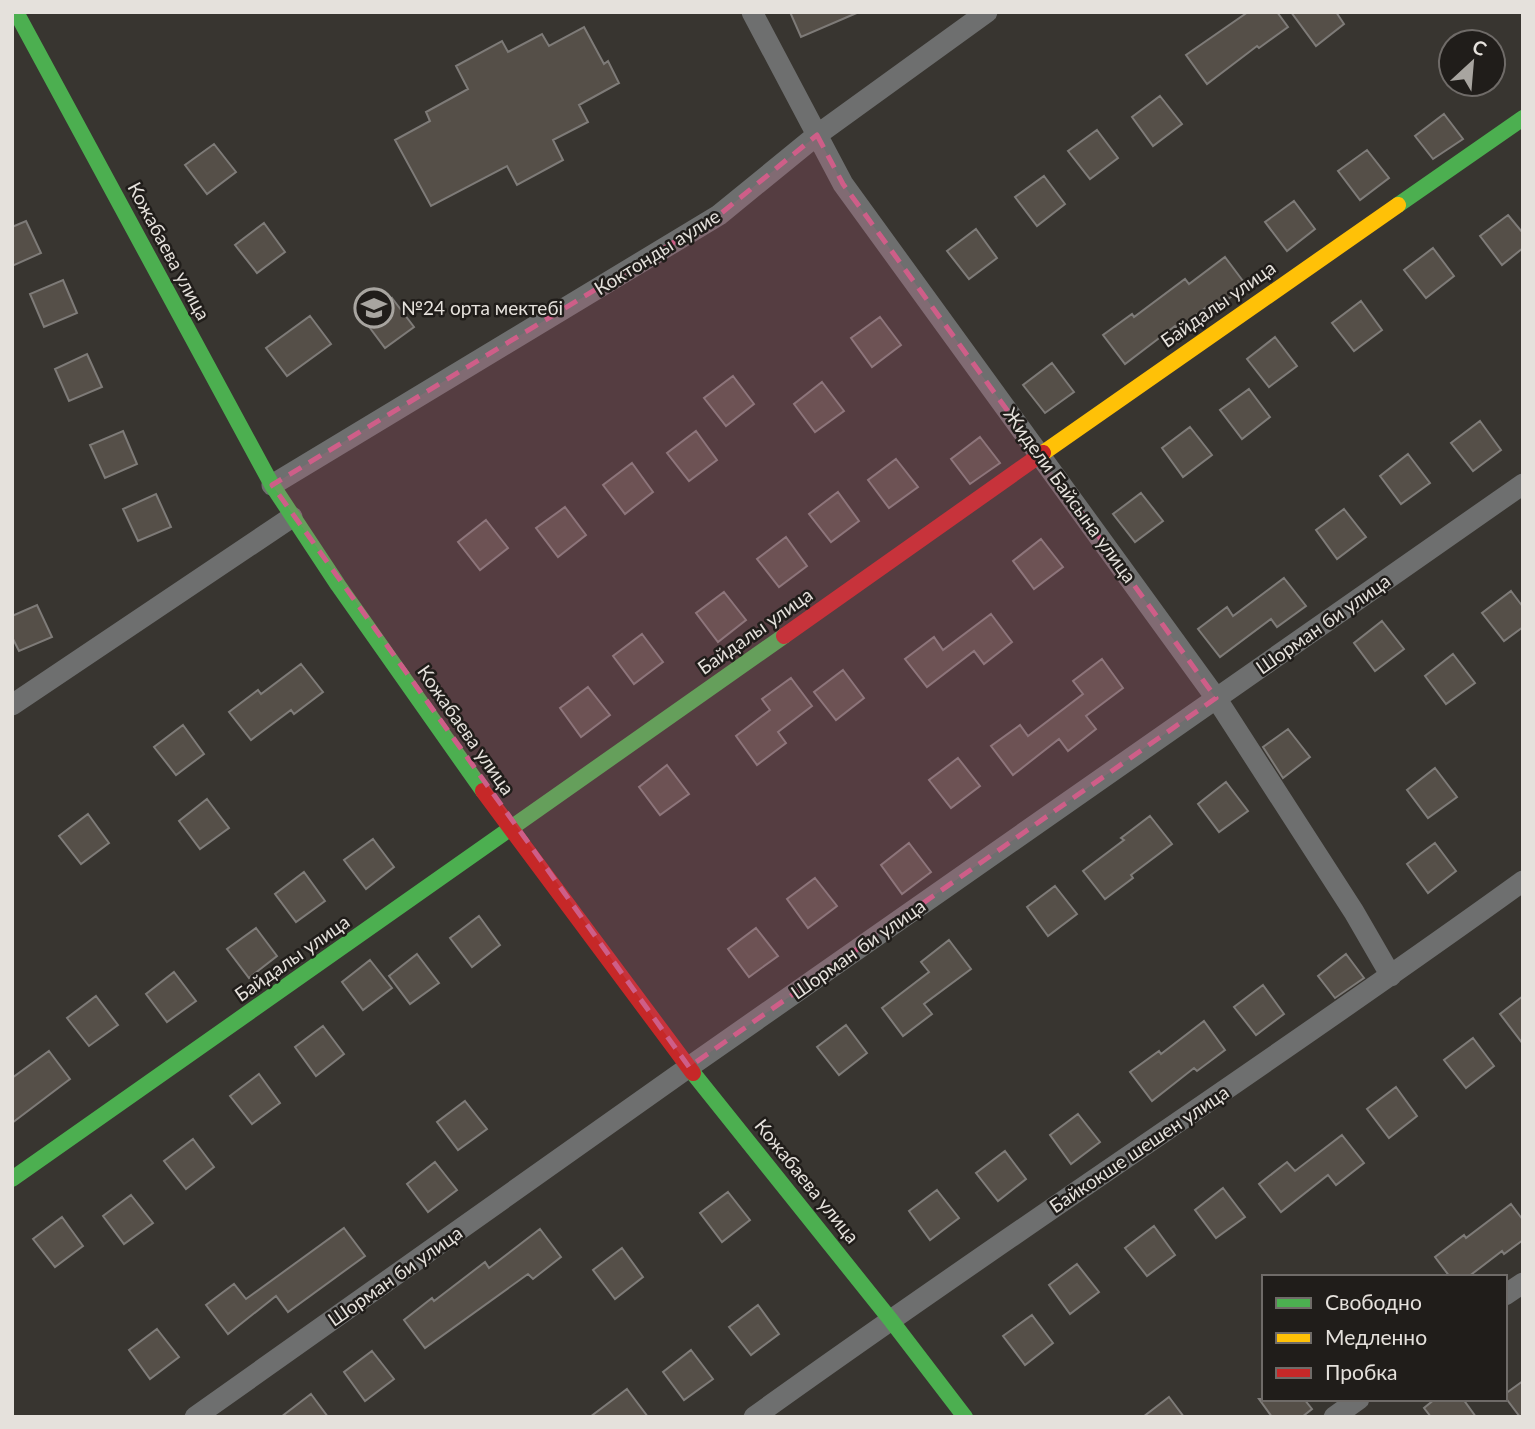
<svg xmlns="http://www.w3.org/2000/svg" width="1535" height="1429" font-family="Lato,sans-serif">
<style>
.building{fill:#554f48;stroke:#7e7b78;stroke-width:2}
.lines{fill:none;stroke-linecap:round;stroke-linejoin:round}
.street{stroke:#6e6f6f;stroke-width:21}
.fast{stroke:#4caf50;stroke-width:16}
.slow{stroke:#ffc107;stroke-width:16}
.jam{stroke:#c62828;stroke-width:16}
.marked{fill:#ce5e88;fill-opacity:0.2;stroke:#ce5e88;stroke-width:5;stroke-dasharray:14 9;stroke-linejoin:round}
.labels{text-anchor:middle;stroke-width:5;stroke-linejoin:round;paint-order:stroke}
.street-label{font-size:19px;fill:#e5e1dc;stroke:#201d1a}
.poi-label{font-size:19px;fill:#e5e1dc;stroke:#201d1a;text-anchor:start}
</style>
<rect width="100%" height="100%" fill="#383530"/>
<path class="building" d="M790,12H859L801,37Z
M1248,12H1277L1288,27L1259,48L1257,46L1207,84L1186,55Z
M1291,12H1336L1344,24L1316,46Z
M584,27L604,64L608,61L619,83L579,105L588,122L553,140L563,160L517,185L507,166L431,206L395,140L430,121L426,112L468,89L456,66L502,41L508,52L542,34L549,46Z
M1160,96L1182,124L1153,146L1132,117Z
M1444,114L1463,139L1433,159L1415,136Z
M1097,130L1118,158L1090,179L1068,151Z
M214,144L236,172L207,194L185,165Z
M1367,150L1389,178L1360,200L1338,171Z
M1044,176L1065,204L1037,226L1015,197Z
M1294,201L1315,229L1287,251L1265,222Z
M1508,215L1523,233V248L1502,265L1480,236Z
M26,221L41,253L12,266V227Z
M264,223L285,252L257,273L235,245Z
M976,229L997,258L969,279L947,251Z
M1433,248L1454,276L1426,298L1404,270Z
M1225,257L1246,285L1218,307L1213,302L1178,329L1175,326L1125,364L1103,335L1132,314L1134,317L1185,279L1189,284Z
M63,280L77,313L44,327L30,294Z
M392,298L414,327L385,348L364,320Z
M1361,301L1382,330L1354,351L1332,323Z
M310,316L331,344L287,376L266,348Z
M880,317L901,345L872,367L851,338Z
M1275,337L1297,366L1269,387L1247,359Z
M87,354L102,387L69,401L55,369Z
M1052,363L1074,392L1045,413L1023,385Z
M733,376L754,404L726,426L704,398Z
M822,382L844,411L815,432L794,404Z
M1249,389L1270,417L1242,439L1220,410Z
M1480,421L1501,450L1473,471L1451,443Z
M1190,427L1212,455L1183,477L1162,448Z
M123,431L137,464L105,478L90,445Z
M696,431L717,460L689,481L667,453Z
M980,437L1000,463L970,484L951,459Z
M1408,454L1430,483L1401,504L1380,476Z
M896,459L918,487L889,508L868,480Z
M632,463L653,492L625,514L603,485Z
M838,492L859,521L831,542L809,514Z
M1141,493L1163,521L1135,542L1113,514Z
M156,494L171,527L138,541L123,509Z
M565,507L586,535L558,557L536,528Z
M1344,509L1366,537L1337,559L1316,530Z
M486,520L508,548L480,570L458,542Z
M786,537L807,566L779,587L757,559Z
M1041,539L1063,567L1034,589L1013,561Z
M1284,578L1306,606L1277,627L1271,619L1220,657L1198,629L1227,607L1233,616Z
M1511,591L1523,607V627L1504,641L1482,613Z
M724,592L746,620L718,642L696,613Z
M37,605L52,637L19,651L12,637V616Z
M991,614L1012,642L984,664L974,651L927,687L905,659L934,637L943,650Z
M1382,621L1404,649L1375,671L1354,643Z
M642,634L663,662L634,684L613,656Z
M1453,654L1475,683L1446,704L1425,676Z
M1102,659L1123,688L1086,716L1096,729L1068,751L1059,739L1013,775L991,746L1020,725L1028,736L1083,694L1073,681Z
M301,664L323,692L294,714L291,710L251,740L229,712L258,690L261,694Z
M843,670L864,698L836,720L814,692Z
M791,678L812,706L778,732L786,743L757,765L736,736L770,710L762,699Z
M588,687L610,715L581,737L560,708Z
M183,725L204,754L176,775L154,747Z
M1288,729L1310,757L1283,778L1263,747Z
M958,758L980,786L951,808L929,780Z
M667,765L689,794L660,815L639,787Z
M1435,768L1457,797L1428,818L1407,790Z
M1226,782L1248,811L1219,832L1198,804Z
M207,799L229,828L200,849L179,821Z
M88,814L109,843L81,864L59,836Z
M1150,816L1172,844L1131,875L1133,878L1105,899L1083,871L1124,840L1121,838Z
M373,839L394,867L366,889L344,860Z
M909,843L931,872L902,894L881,865Z
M1435,843L1456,871L1428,893L1407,864Z
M304,872L325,901L296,922L275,894Z
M815,878L837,906L808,928L787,899Z
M1055,886L1077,914L1048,936L1027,907Z
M479,916L500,945L472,967L450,938Z
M256,928L277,956L249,978L227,949Z
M756,928L778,956L749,977L728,949Z
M949,940L971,969L924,1004L932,1014L903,1036L882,1008L929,972L921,962Z
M417,954L439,983L410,1004L389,976Z
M1346,954L1364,978L1335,998L1318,976Z
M370,960L392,988L363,1010L342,982Z
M174,972L196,1001L167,1022L146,994Z
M1263,985L1284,1014L1256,1035L1234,1007Z
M96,996L118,1025L89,1046L67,1018Z
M1523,996V1044L1500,1014Z
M1204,1021L1225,1050L1197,1071L1194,1068L1152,1101L1130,1072L1159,1051L1161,1054Z
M846,1025L867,1053L839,1075L817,1047Z
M323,1026L344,1054L316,1076L295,1047Z
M1473,1038L1494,1066L1466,1088L1444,1060Z
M49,1051L70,1079L12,1123V1078Z
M259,1074L280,1103L252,1124L230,1096Z
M1396,1087L1417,1116L1389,1138L1367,1109Z
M465,1101L487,1129L458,1150L437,1122Z
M1078,1114L1100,1142L1071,1164L1050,1135Z
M1342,1135L1364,1163L1336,1185L1328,1175L1281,1212L1259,1184L1287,1162L1295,1171Z
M193,1139L214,1167L186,1189L164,1161Z
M1005,1151L1026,1179L998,1201L976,1173Z
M435,1162L457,1190L428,1212L407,1184Z
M1223,1188L1245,1217L1216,1238L1195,1210Z
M937,1190L959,1218L930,1240L909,1211Z
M728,1192L750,1220L722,1242L700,1213Z
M131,1195L153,1223L124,1244L103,1216Z
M1511,1204L1523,1220V1240L1504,1254L1502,1251L1468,1277H1450L1435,1257L1464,1235L1466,1238Z
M62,1217L83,1246L55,1267L33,1239Z
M1154,1226L1175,1255L1147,1276L1125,1248Z
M344,1228L365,1256L288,1312L276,1296L228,1334L206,1305L234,1284L246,1299Z
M540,1229L561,1257L533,1279L528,1274L425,1348L404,1320L432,1298L434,1301L485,1262L489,1268Z
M622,1248L643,1277L615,1299L593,1270Z
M1077,1264L1099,1292L1070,1314L1049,1285Z
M758,1305L779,1334L751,1355L729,1327Z
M1032,1315L1053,1343L1025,1365L1003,1336Z
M157,1329L179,1357L150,1379L129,1350Z
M691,1350L713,1379L684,1400L663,1372Z
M372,1351L394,1379L365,1401L344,1372Z
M1523,1381V1417H1520L1505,1397V1394Z
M627,1389L648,1417H590Z
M311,1394L328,1417H281Z
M1169,1397L1184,1417H1143Z
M1259,1399H1304L1312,1409L1302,1417H1272Z
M1435,1399H1463L1476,1417H1431L1424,1408Z"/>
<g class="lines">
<path class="street" d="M752,12L843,184L1216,698L1354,912L1391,976
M272,485L719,215L817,135L987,12
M12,705L292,517
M1505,1295L1523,1283
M195,1417L689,1067L1523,484
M754,1417C1008,1234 1270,1064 1523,881
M1334,1417L1359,1399"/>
<path class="fast" d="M16,12L272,485L338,585L483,791
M1398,205L1523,118
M693,1073L890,1319L965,1417
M12,1179L784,636"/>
<path class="slow" d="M1043,453L1398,205"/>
<path class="jam" d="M784,636L1043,453
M483,791L693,1073"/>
</g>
<path class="marked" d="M817,135L843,184L1216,698L689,1067L272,485L719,215Z"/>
<defs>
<g id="school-ring" transform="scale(2.0125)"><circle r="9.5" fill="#201d1a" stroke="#a8a5a0" stroke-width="1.5"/><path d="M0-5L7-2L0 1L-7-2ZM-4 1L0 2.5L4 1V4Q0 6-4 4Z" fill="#a8a5a0"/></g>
</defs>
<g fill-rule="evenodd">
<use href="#school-ring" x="374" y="308"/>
</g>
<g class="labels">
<g class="street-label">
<text transform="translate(169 251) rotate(62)" y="7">Кожабаева улица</text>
<text transform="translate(657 252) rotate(-32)" y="7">Коктонды аулие</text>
<text transform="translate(1218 304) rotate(-35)" y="7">Байдалы улица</text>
<text transform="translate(1070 495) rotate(54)" y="7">Жидели Байсына улица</text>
<text transform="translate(1323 624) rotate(-35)" y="7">Шорман би улица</text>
<text transform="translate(755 631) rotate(-35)" y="7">Байдалы улица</text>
<text transform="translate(466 730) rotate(55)" y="7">Кожабаева улица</text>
<text transform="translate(858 949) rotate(-35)" y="7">Шорман би улица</text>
<text transform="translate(292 958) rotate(-35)" y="7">Байдалы улица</text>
<text transform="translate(1139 1149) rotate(-34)" y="7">Байкокше шешен улица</text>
<text transform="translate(807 1181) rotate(51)" y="7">Кожабаева улица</text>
<text transform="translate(395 1276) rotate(-35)" y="7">Шорман би улица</text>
</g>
<g class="poi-label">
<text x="401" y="315">№24 орта мектебі</text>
</g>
</g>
<rect width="1535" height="1429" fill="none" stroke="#e5e1dc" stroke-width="28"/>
<rect x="1262" y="1275" width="245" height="126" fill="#201d1a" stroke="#6f6b68" stroke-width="2"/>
<rect x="1276" y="1298" width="35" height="10" fill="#4caf50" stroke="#6f6b68" stroke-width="2"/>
<text x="1325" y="1310" font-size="21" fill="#e5e1dc">Свободно</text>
<rect x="1276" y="1333" width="35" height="10" fill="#ffc107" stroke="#6f6b68" stroke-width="2"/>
<text x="1325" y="1345" font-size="21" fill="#e5e1dc">Медленно</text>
<rect x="1276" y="1368" width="35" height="10" fill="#c62828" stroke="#6f6b68" stroke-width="2"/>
<text x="1325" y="1380" font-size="21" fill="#e5e1dc">Пробка</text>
<g transform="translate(1472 63) rotate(26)"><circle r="33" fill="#201d1a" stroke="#6f6b68" stroke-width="2"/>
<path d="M0-5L12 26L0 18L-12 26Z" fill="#a8a5a0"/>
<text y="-10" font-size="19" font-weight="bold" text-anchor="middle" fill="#e5e1dc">С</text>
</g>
</svg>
